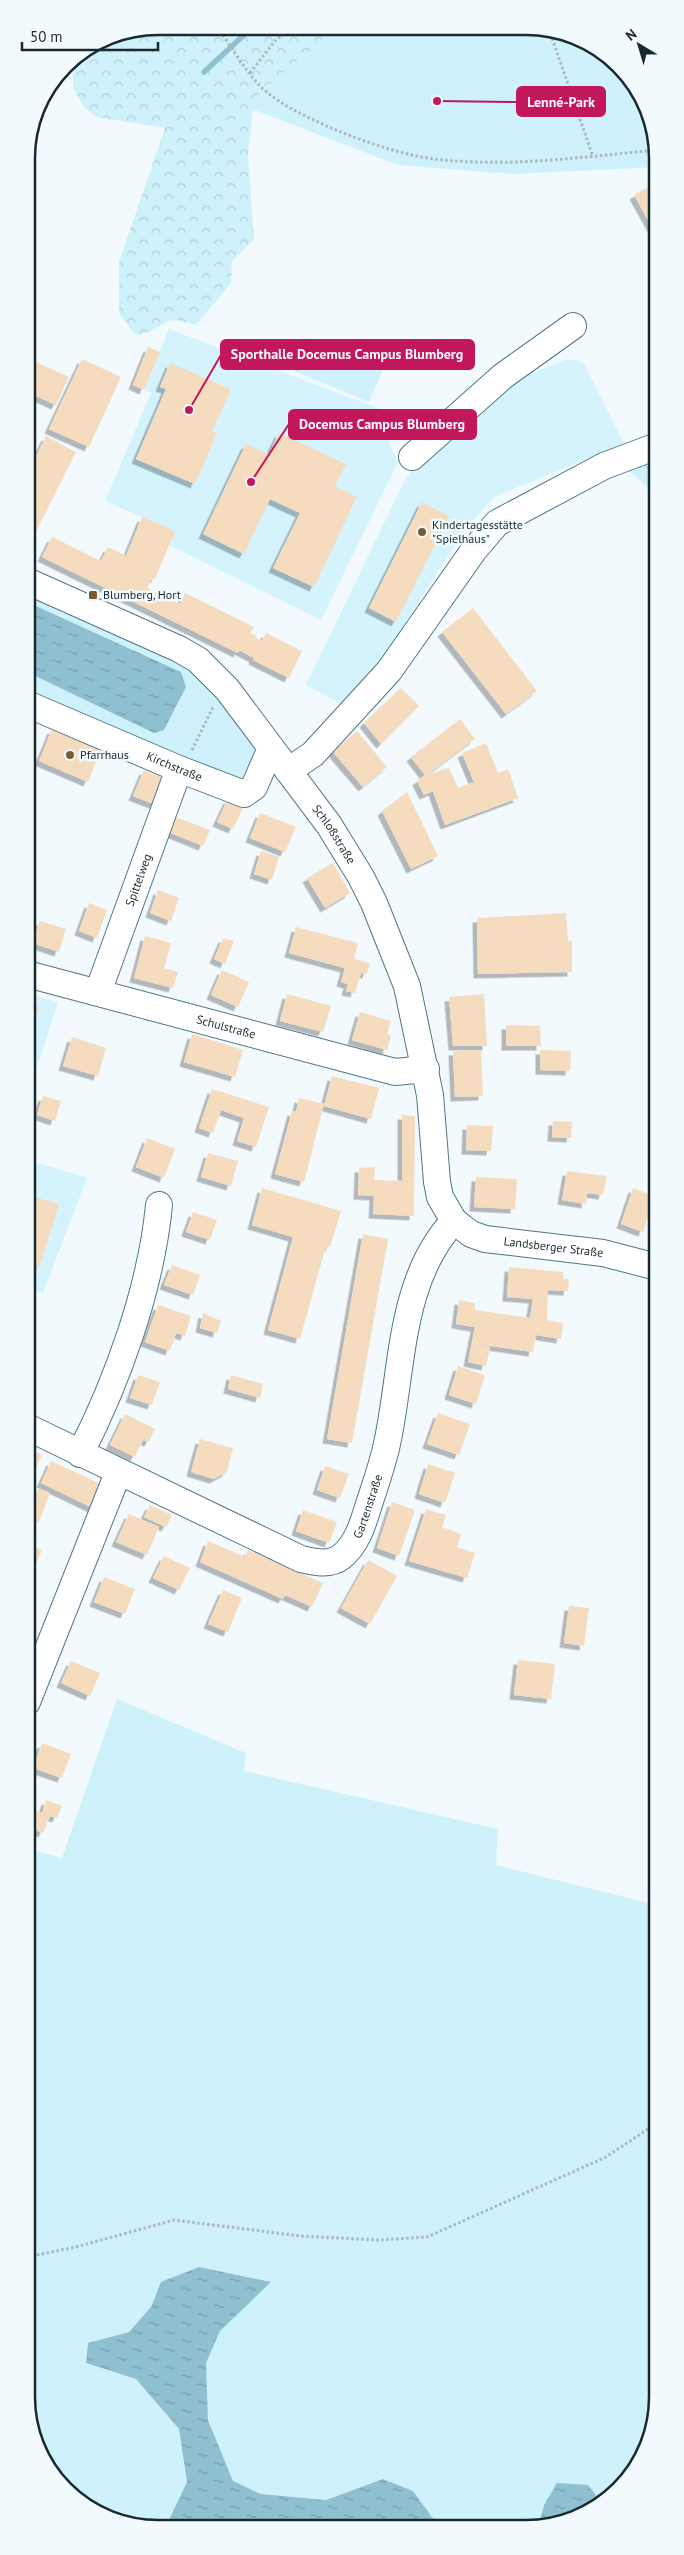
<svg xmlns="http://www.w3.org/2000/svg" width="684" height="2555" font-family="'PT Sans',sans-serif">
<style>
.built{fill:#d4f3fd}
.green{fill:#cff1fc}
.forest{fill:url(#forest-crowns)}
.water{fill:url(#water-ripples)}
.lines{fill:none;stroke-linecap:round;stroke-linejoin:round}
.stream{stroke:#8fc0d0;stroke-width:5.5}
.building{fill:#f6dcbf;filter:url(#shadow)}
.minor-casing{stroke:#4f7783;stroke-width:28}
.path{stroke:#adb8bb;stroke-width:3;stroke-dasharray:2.5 2.5;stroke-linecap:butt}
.minor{stroke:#fff;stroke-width:26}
.poi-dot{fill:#7c5b31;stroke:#f2fafd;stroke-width:2}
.labels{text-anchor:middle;stroke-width:5;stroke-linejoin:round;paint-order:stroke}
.poi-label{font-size:12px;fill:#192a2f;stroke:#f2fafd;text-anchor:start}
.street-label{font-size:12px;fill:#192a2f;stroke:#f2fafd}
.rim{fill:none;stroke:#192a2f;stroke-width:2.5}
.leader{fill:none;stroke:#c2185b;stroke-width:2}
.callout-dot{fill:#c2185b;stroke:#f2fafd;stroke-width:2}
.callout{fill:#c2185b;stroke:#c2185b;stroke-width:2}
.callout-label{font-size:14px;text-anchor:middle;font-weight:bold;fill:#fff}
</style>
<defs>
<pattern id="forest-crowns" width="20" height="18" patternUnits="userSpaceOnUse" patternTransform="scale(1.25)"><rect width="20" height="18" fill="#cff1fc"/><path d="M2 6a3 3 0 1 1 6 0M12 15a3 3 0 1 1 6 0" fill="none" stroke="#b1cfd8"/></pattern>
<pattern id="water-ripples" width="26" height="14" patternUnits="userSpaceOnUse" patternTransform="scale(1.25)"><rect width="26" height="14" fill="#8fc0d0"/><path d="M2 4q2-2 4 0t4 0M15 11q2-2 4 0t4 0" fill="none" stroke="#749ca9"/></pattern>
<filter id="shadow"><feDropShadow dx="-4.5" dy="4.5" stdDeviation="0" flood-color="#0004"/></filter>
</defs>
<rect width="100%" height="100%" fill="#f2fafd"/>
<path class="built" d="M169,329L388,412L389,443L398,462L321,620L169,545L174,531L105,501L151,393L144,390Z
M565,360H576L584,364L624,444L494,497L467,527L356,699L345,706L306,685L403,484L413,469L517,379Z
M27,994L58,1002L27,1100Z
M27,1160L87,1178L43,1293L27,1288Z"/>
<path class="green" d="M158,26L552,29L619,65L644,100L657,140V167L513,174L398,165L231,101L104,41L47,91L65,65L108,36Z
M307,338L383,370L369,402L293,371Z
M27,594L165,654L201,676L263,757L252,783L211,776L207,765L161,746L150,749L27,699Z
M117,1699L246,1753L244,1771L498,1829L496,1865L657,1905V2406C647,2452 640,2472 602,2503L588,2485L544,2505L538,2528L439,2527L383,2479L326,2500L261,2494L233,2481L208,2420L205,2363L219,2331L271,2282H161L151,2307L129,2332L88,2343L86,2363L136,2379L179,2429L187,2482L166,2526H132L65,2490L40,2456L27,2415V1848L62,1858Z"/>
<path class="forest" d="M158,26L337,27L254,98L248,154L254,239L232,261L231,283L196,325L176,320L168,321L150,332L135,335L119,313V262L165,128L96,117L84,107L73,88V59L108,36Z
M657,433V484L648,487L625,467L636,441Z"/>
<path class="water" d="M27,602L181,672L186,687L164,730L154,733L27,672Z
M199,2267L271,2282L220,2331L206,2363L208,2420L233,2481L261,2494L326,2500L383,2479L413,2491L439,2527L166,2526L187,2482L179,2429L136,2379L86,2363L88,2343L129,2332L151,2307L161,2282Z
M557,2483L588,2485L602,2503L592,2511L538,2528L544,2505Z"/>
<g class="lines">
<path class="stream" d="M204,72L245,34L248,27"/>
</g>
<path class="building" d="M652,185L657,193V236L634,195Z
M148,347L160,352L144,390L133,385Z
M27,358L69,377L56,405L27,392Z
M82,359L121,377L89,447L49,429Z
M170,363L231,389L212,431L217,433L195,484L136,459L166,389L160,387Z
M279,433L346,464L335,486L357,497L314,587L273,568L300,513L270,499L244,554L203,534L246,444L269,454Z
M46,436L76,452L32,540L27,538V475Z
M422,502L449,516L396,622L369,608Z
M142,517L175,531L155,579L152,578L147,588L180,604L185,593L254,627L250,633L257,636L255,638L262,641L266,633L302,651L289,678L253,660L254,658L239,650L238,653L42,557L52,537L101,561L108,547L126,556Z
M473,608L537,691L506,714L442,632Z
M401,688L419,706L381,744L364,723Z
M460,719L475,739L428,774L449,768L458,788L474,782L462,753L486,743L498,773L508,769L518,798L445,825L433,791L424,795L417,781L425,775L411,757Z
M52,729L101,749L88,782L39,761Z
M357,731L387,767L363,787L333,752Z
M144,770L169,780L159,806L133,796Z
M407,792L438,856L411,869L382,811Z
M228,799L244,806L233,829L217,822Z
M260,813L296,827L285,852L250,838Z
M173,816L210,830L203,846L166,831Z
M261,851L279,857L272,880L254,874Z
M333,863L350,893L325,908L307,878Z
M158,890L179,898L171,921L150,913Z
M89,903L107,910L97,938L79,931Z
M566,913L568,941L572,940V972L478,974L477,918Z
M40,921L66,929L59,952L32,943Z
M296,927L358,943L354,959L370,963L367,974L361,973L355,993L346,991L348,984L341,982L345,968L289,953Z
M145,936L171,943L164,968L178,972L173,988L134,978Z
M223,938L234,941L225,964L214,959Z
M222,970L249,982L238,1007L211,995Z
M287,994L331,1006L323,1032L280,1021Z
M484,994L487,1046H453L449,997Z
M27,1003L39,1007L29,1039H27Z
M360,1012L391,1021L387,1034L391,1035L387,1050L352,1040Z
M506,1025L540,1026L541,1046H506Z
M192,1034L243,1050L235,1077L184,1062Z
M72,1037L106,1048L98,1076L63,1066Z
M481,1050L483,1096L455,1097L453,1051Z
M540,1050L571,1051L570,1071L540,1070Z
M332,1076L379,1088L371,1119L324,1106Z
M212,1089L269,1107L256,1147L237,1141L244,1118L221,1110L213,1133L199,1128Z
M43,1096L61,1101L55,1121L37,1115Z
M299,1098L324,1104L304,1182L275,1174L292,1111L296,1112Z
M402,1115L415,1116L414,1216L373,1214L374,1196L358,1195L359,1168L375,1167L374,1180L402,1181Z
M553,1121L572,1122L571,1138L552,1137Z
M467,1125L493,1126L491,1151L466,1150Z
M147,1138L175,1149L164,1178L136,1167Z
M208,1153L238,1161L231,1186L201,1177Z
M567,1171L607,1176L603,1195L587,1193L586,1204L562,1200Z
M476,1177L517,1179L515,1209L474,1207Z
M262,1188L341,1211L330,1247L326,1246L300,1339L268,1330L293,1237L252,1225Z
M633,1188L655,1196L643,1232L621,1224Z
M27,1195L59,1204L40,1266L27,1262Z
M193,1212L217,1220L210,1240L186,1232Z
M363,1234L388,1239L352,1443L327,1439Z
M172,1265L200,1275L193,1295L164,1285Z
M509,1267L563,1272V1279H569L568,1291L548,1290L547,1320L563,1323L561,1339L536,1335L533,1352L477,1344L490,1347L486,1366L468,1362L475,1327L456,1324L459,1300L475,1303V1310L530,1318L533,1299L507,1297Z
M158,1305L191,1316L185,1336L176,1333L170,1351L145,1342Z
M203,1313L221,1321L217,1333L200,1328Z
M458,1366L485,1375L476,1404L449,1395Z
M138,1375L160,1382L152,1405L130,1398Z
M231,1375L263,1384L260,1398L228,1389Z
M438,1413L470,1424L459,1455L427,1444Z
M125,1414L155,1429L149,1442L143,1440L135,1457L110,1445Z
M200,1439L233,1448L227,1472L214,1479L191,1472Z
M27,1447L42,1455L30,1481L27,1480Z
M51,1461L103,1485L93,1508L41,1483Z
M428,1464L455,1473L445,1503L419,1494Z
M325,1466L349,1474L340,1498L317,1490Z
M38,1488L50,1493L39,1522L27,1517Z
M392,1502L415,1510L399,1556L377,1548Z
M150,1505L172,1515L166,1527L144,1517Z
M426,1509L446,1515L442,1527L461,1534L457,1547L475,1553L467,1578L409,1561Z
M303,1510L337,1522L329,1543L296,1531Z
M129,1514L159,1527L147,1555L116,1542Z
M208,1541L245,1557L248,1550L323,1583L312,1607L285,1595L283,1599L200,1562Z
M27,1544L42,1550L35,1566L27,1563Z
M164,1556L190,1568L179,1590L153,1578Z
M368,1560L397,1576L370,1624L341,1608Z
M104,1577L135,1589L125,1614L94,1602Z
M223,1590L242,1598L228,1632L208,1624Z
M27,1605L36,1608L29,1627L27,1626Z
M569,1606L589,1608L584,1646L564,1643Z
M518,1660L555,1664L551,1699L514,1695Z
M71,1661L100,1673L90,1696L61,1683Z
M42,1743L71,1754L62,1778L33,1768Z
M46,1800L62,1806L57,1818L50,1816L43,1833L27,1827V1807L42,1813Z"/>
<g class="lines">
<g class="minor-casing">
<g id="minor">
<path d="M412,457L503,376L573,326"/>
<path id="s1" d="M27,581L179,649L198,660L227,689L329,825L361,877L374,903L407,986L430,1095L437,1182L440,1197L454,1221L471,1234L485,1239L603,1253L657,1267"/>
<path id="s2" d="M27,704L179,769L244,794L254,787L271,748"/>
<path d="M288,771L313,754L389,671L474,550L497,523L604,466L657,446"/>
<path id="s3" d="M27,974L395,1072L426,1069"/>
<path id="s4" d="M98,992L179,769"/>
<path id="s5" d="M27,1427L301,1559C314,1562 329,1566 341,1557C358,1544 364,1520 370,1501C377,1480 384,1460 388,1439C403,1366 400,1278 454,1221"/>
<path d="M80,1454C118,1380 151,1288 159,1205"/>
<path d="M27,1702L118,1473"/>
</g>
</g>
<path class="path" d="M217,27C232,47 244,70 262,88C282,106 307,117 331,128C370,144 413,159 455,161C523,166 590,156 657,150
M549,29L593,157
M250,73L274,42L290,27
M192,750L213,707
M27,2257L76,2247L174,2220L300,2236L378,2240L427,2237L606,2157L657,2123"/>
<use href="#minor" class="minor"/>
</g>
<g class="poi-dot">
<circle cx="422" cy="532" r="5"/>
<rect x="88" y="590" width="10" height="10" rx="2.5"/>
<circle cx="70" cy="755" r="5"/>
</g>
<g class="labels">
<g class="poi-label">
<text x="432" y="529">Kindertagesstätte<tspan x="432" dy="14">"Spielhaus"</tspan></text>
<text x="103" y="599">Blumberg, Hort</text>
<text x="80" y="759">Pfarrhaus</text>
</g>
<g class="street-label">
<text dy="4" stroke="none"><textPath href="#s2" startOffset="160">Kirchstraße</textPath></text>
<text dy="4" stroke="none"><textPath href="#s1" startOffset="410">Schloßstraße</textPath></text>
<text dy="4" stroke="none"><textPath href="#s4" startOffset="119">Spittelweg</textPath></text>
<text dy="4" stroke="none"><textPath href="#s3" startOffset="206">Schulstraße</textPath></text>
<text dy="4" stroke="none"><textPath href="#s1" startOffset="926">Landsberger Straße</textPath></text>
<text dy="4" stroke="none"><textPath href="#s5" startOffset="404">Gartenstraße</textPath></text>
</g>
</g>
<path d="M0 0H684V2555H0ZM158 35H526A123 123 0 0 1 649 158V2397A123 123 0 0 1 526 2520H158A123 123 0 0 1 35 2397V158A123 123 0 0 1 158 35Z" fill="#f2fafd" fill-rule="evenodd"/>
<path class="rim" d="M158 35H526A123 123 0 0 1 649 158V2397A123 123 0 0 1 526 2520H158A123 123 0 0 1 35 2397V158A123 123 0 0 1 158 35Z"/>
<path class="leader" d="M437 101L517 102M189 410L221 355M251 482L289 424"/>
<g class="callout-dot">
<circle cx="437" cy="101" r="5"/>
<circle cx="189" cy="410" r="5"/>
<circle cx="251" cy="482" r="5"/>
</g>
<g class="callout">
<rect x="517" y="87" width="88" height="29" rx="5"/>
<rect x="221" y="340" width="253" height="29" rx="5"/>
<rect x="289" y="410" width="187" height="29" rx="5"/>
</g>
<g class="callout-label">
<text x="561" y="107">Lenné-Park</text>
<text x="347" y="359">Sporthalle Docemus Campus Blumberg</text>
<text x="382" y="429">Docemus Campus Blumberg</text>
</g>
<g transform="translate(639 45) rotate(322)" stroke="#f2fafd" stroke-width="4" paint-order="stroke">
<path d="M0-4L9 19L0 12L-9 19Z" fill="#192a2f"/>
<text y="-8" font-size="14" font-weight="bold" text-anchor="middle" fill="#192a2f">N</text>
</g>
<path d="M22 42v8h136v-8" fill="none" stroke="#192a2f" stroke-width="2.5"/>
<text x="30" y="42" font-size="15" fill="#192a2f" stroke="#f2fafd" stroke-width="4" paint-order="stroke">50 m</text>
</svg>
